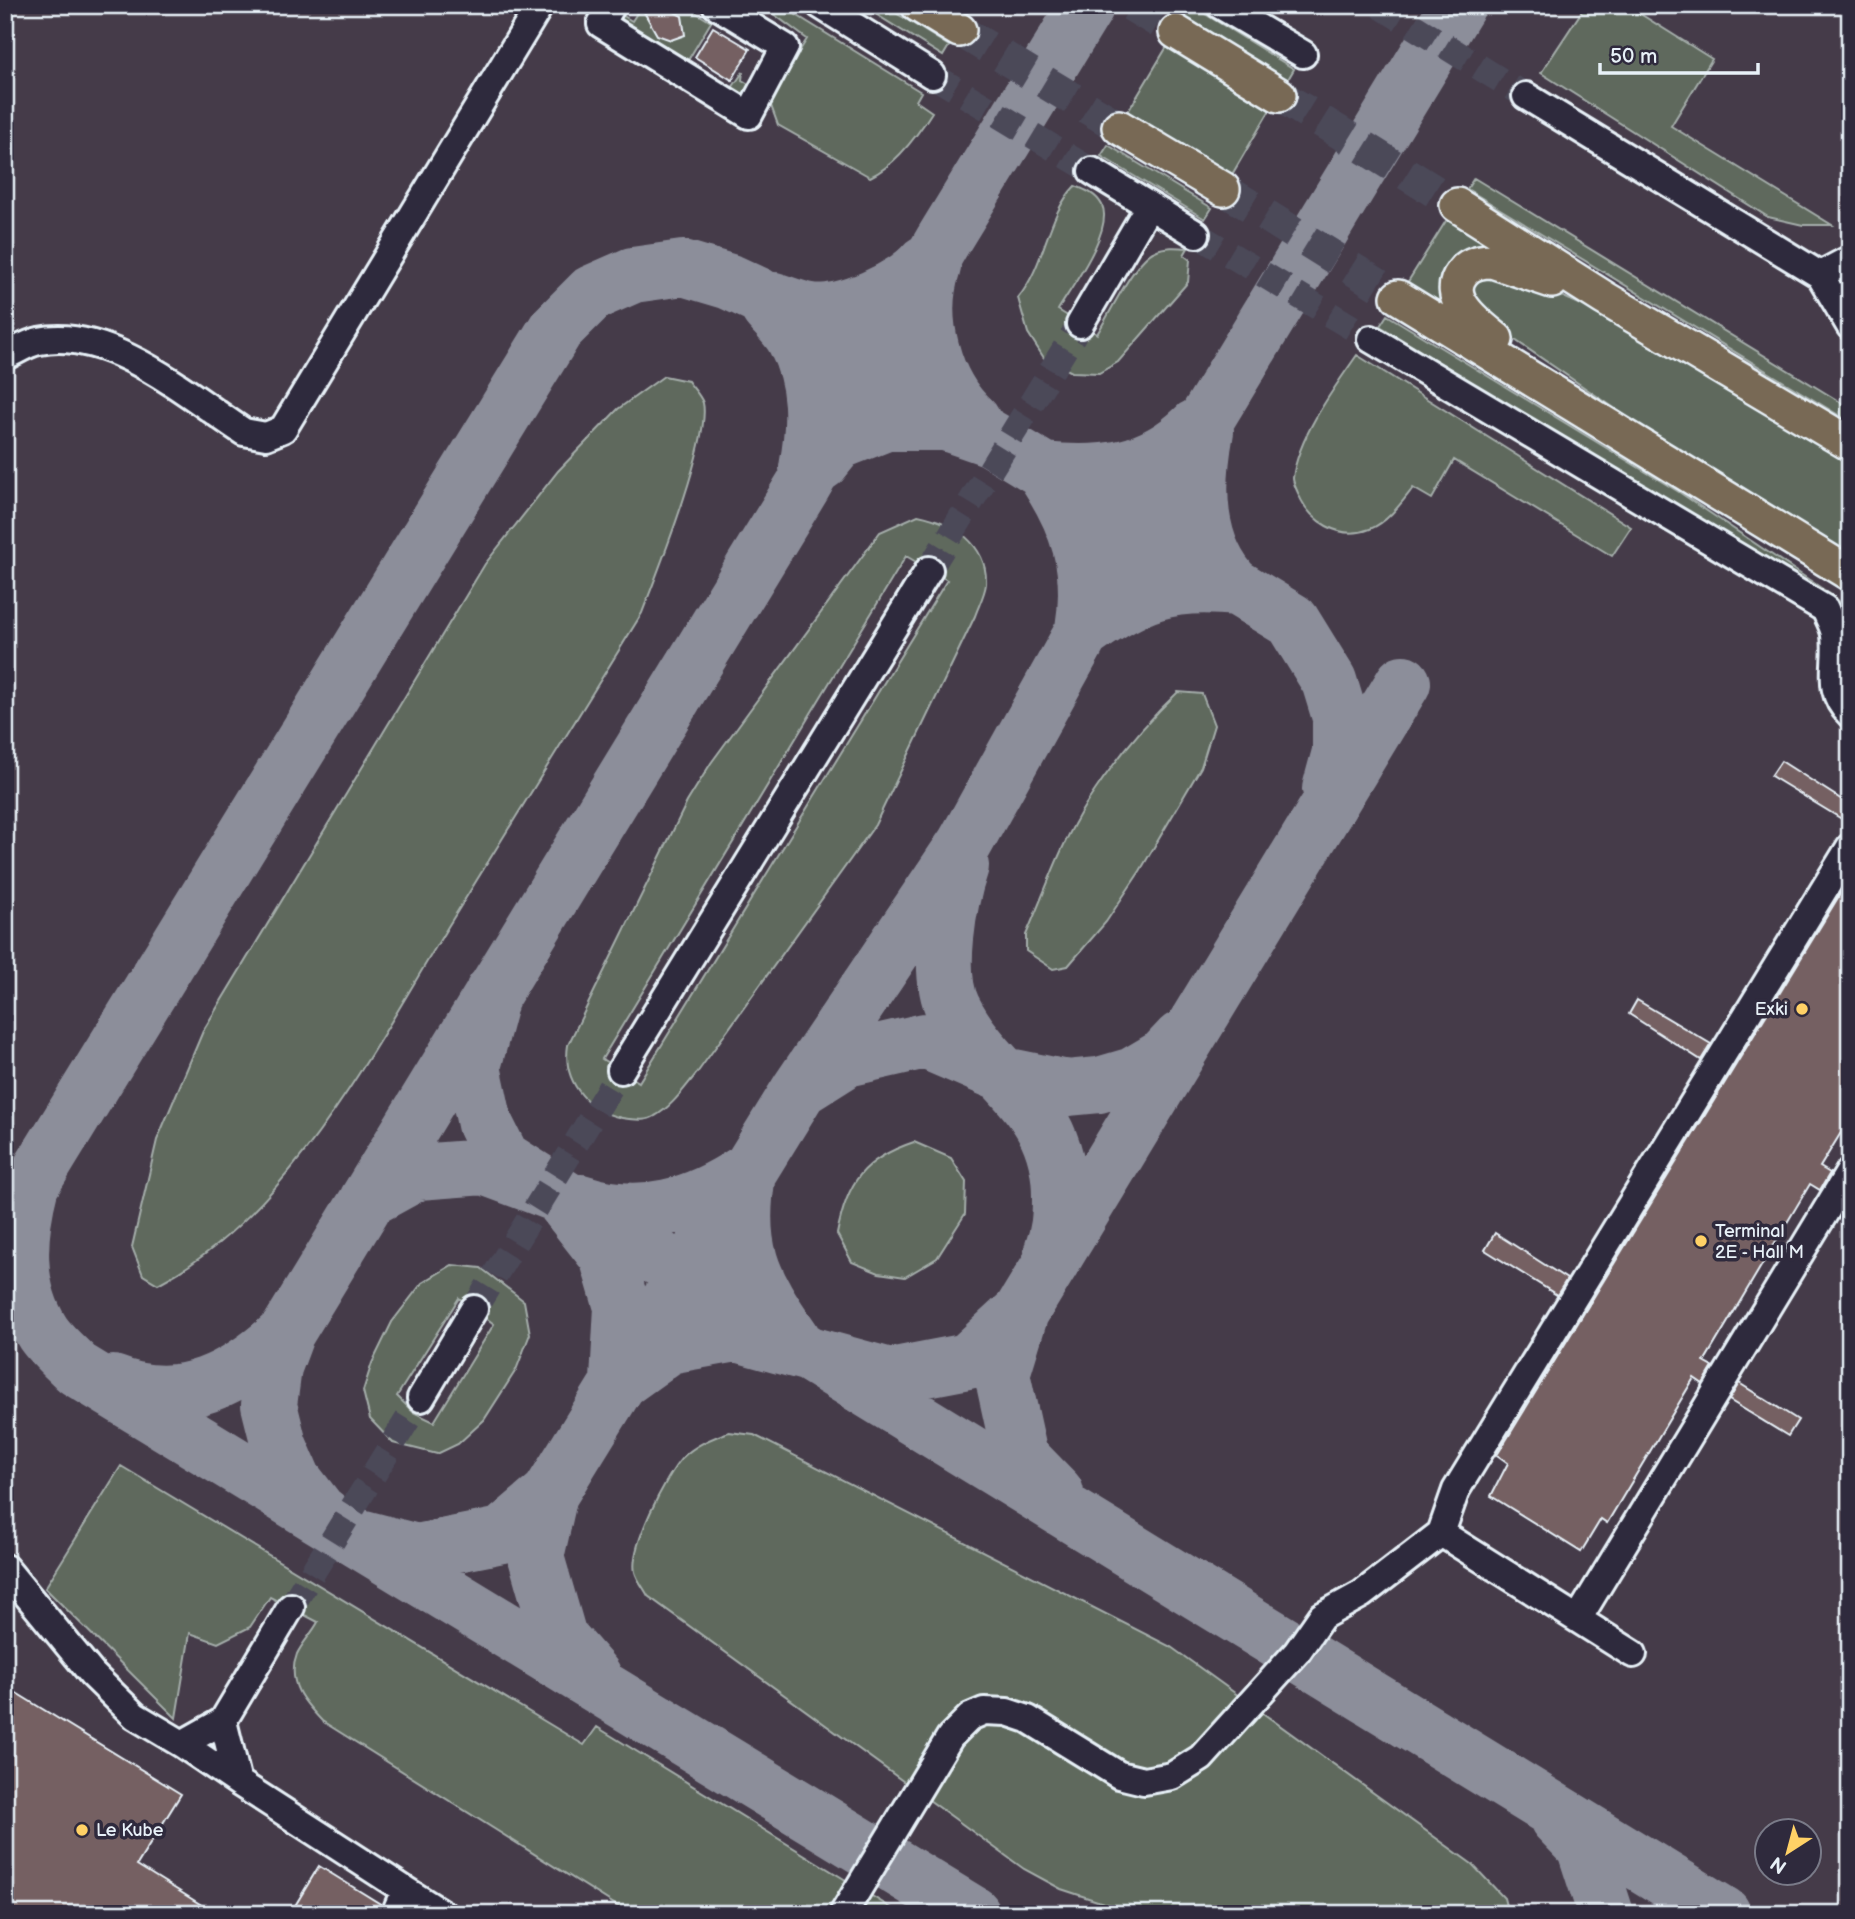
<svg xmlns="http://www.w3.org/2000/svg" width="1855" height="1919" font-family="'Balsamiq Sans',sans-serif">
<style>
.built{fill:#443a48;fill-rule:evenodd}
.green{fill:#5f695d;stroke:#a4adaa;stroke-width:2;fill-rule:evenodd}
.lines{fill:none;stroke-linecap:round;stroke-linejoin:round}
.taxiway{stroke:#8c8e9a;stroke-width:56}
.building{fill:#756162;stroke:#e8f1f8;stroke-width:2}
.minor-tunnel{stroke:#4b4859;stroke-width:26;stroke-dasharray:26 13;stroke-linecap:butt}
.major-tunnel{stroke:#4b4859;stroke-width:33;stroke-dasharray:33 17;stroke-linecap:butt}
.minor-casing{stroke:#e8f1f8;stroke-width:32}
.major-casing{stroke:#e8f1f8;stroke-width:38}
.minor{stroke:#2f2a3d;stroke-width:26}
.major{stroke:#786954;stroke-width:33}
.poi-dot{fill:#ffd166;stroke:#2f2a3d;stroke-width:2.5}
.labels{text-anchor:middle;stroke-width:7;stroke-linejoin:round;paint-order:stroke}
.poi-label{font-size:18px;fill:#e8f1f8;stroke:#2f2a3d;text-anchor:start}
</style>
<rect width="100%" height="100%" fill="#2f2a3d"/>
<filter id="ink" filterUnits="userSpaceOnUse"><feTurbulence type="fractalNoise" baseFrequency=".0143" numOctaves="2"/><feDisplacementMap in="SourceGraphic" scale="14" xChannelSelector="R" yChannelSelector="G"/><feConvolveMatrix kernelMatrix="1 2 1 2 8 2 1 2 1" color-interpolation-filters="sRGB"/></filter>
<g filter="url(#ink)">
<path class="built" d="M5,5H1850V1914H5ZM1768,1832H1810V1874H1768Z"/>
<path class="green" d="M642,5H684L711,22L687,62L732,88L743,72L742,80L755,88L741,102L613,16L615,11L632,21Z
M738,5H780L921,92L916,101L932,112C917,136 896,165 870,177L778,125L769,100L807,39L772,13Z
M861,5H883L949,46L943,56Z
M1599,5H1626L1712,59L1671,126L1832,225H1803L1768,217L1541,73L1584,8Z
M1192,6L1294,69L1287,81L1185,18Z
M1168,45L1271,108L1227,183L1123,120Z
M1108,145L1212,208L1205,219L1101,156Z
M1474,178L1850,408V422L1467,189Z
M1075,186C1086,190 1096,194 1102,205C1114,230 1071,288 1058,310L1097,334C1110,314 1134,260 1155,251C1165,246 1177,247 1188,248L1184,255L1190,260L1188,282L1118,362L1099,373L1072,372L1044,358L1028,333L1018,298C1046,264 1046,216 1075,186Z
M1449,216L1498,246L1483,251L1456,318L1404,288Z
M1510,273L1586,307L1850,460V561L1683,455L1477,314L1468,280Z
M1387,315L1679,492L1836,598L1850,614L1380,326Z
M1357,355L1631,527L1612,556L1454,460L1432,499L1413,488C1402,502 1388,522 1370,529C1339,541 1309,521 1298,493C1296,488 1293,483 1293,478C1298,437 1334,388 1357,355Z
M664,376L688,381C692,387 701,396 703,403C711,438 657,574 642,613C578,717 513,821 449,925C375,1046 288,1217 158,1284L143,1275L132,1247L157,1140L203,1031L485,564L558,471L618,409Z
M918,515C953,522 988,544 986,584C985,594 978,607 975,616L875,825L697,1073C685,1087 672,1107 655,1116C647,1121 638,1120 629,1119C591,1115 562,1084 568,1045L687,802L711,763L880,532ZM906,556L947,580L639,1082L602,1059Z
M1178,692L1202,694L1214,725L1201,767L1140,871L1106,922L1068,966L1053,969L1026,951V935C1045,892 1061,843 1086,804C1112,764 1144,724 1178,692Z
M914,1142L951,1158L966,1182L965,1214L937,1258L905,1277L879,1273L852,1262L837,1234C847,1182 863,1159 914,1142Z
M452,1265L481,1268L524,1301L530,1334L516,1370L484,1420L458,1444L437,1454L393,1443L370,1419L363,1391L372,1363L392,1322L422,1283ZM459,1298L494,1324L434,1422L413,1412L397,1396Z
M729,1432L754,1435L1171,1647L1472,1864L1504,1898L1508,1914H1137L1061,1889L1024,1869L648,1596C644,1588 637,1580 635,1572C629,1548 666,1476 682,1458C695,1445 712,1438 729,1432Z
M121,1466L584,1745L597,1727L901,1914H630L322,1721C304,1702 286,1683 297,1654C302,1643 313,1632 318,1622L270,1597L250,1627L218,1643L190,1633L176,1718L45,1588Z"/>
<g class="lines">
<path class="taxiway" d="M933,267C916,318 933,385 973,421
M774,300C786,304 798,309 811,311C842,316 906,287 925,263
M768,307C776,317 789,328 795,341C816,382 815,424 807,468
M1206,431C1196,486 1195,546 1236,588
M821,463L838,442L886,423H946L992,439L1292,621L1329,681L1340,717V752L1330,789
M1043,470C1103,476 1151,471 1196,427
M1043,470C1078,522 1093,567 1083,629
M1083,632C1139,593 1167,581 1236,588
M961,866C949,901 936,973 953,1008C990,1082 1061,1102 1060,1198C1060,1217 1059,1232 1052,1251
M493,992L473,1067L485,1124L502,1158L811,1355L1723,1914
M801,1088L847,1059L925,1041L1004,1075L1067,1088L1099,1085L1133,1075L1165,1056L1181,1039
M387,1168L287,1332L274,1367L269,1405L279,1445L294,1480L318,1511L345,1533L417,1552L502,1535L550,1494
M748,1174C736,1248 751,1279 793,1339
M367,1200L804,484L942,242L1087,5
M367,1200L418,1172L484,1167L559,1195L607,1256L622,1307L618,1380
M581,1202C642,1222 695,1206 747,1171
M623,1379L669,1346L737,1334L890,1376L968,1361L1021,1312
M113,1383C181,1410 237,1378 287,1332
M1056,1493L1020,1456L1002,1374L1021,1312L1403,683
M594,1677L559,1637L536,1557L550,1494L799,1090L964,845L1139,530L1458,5
M1557,1818L1584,1846L1606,1914
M973,1914L77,1369C66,1358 52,1346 43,1333C14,1287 18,1235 31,1185L556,329L592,293L633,275L683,268L730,282L758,295L992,439"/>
</g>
<path class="building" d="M669,9L682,16L685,35L671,40L657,35L644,12Z
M713,27L750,49L732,80L695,57Z
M1781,761L1850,805V824L1771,776Z
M1850,878V1118L1820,1167L1830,1173L1820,1190L1810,1184L1704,1362L1713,1367L1703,1384L1694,1378L1607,1523L1601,1519L1581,1552L1491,1496L1508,1463L1497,1455Z
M1637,1000L1711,1044L1701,1060L1629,1014Z
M1495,1233L1567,1279L1557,1295L1485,1250Z
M1739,1383L1798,1420L1788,1436L1729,1400Z
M5,1686L181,1794L137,1865L216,1914H5Z
M319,1866L382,1905L380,1914H290Z"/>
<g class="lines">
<path class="minor-tunnel" d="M1379,5L1526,96
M932,75L1092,171
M1196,234L1371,339
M929,570L1080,324
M474,1309L621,1070
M291,1607L421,1398"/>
<path class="major-tunnel" d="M1131,5L1176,32
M959,30L1119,127
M1279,95L1457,205
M1223,189L1398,297"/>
<g class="minor-casing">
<path id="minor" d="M612,5L601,24L749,115L785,47L716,5
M820,5L932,75
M1220,5L1303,54
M1526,96L1820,275L1850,326
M1092,171L1196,234
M1820,275L1850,259
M1080,324L1149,206
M1371,339L1825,609C1828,617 1834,626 1835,635C1839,665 1825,690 1850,714
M5,356C16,351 28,343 39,341C109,326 189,396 244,432L266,436L283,429L540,5
M621,1070L929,570
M421,1398L474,1309
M1441,1533L1633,1654
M5,1568L92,1674L135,1716L182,1744L223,1721
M291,1607L223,1721L238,1782L405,1890L395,1914
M1578,1619L1850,1171
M182,1744L238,1782
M405,1890L443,1914
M843,1914L950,1737L970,1717L984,1711L1007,1712L1028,1719L1119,1775L1144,1781L1172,1776L1201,1758L1297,1652L1322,1616L1362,1594L1441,1533L1456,1490L1850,847"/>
</g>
<g class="major-casing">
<path id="major" d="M918,5L959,30
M1176,32L1279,95
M1119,127L1223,189
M1457,205L1604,298L1850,444
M1398,297L1850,574
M1496,339C1479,325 1442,299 1462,273C1469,263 1480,261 1492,261L1552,281"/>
</g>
<use href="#minor" class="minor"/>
<use href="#major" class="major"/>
</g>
</g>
<g class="poi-dot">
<circle cx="1802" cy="1009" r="7"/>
<circle cx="1701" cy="1241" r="7"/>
<circle cx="82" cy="1830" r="7"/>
</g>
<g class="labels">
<g class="poi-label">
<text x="1788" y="1015" text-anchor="end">Exki</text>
<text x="1715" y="1237">Terminal<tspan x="1715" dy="21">2E - Hall M</tspan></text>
<text x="96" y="1836">Le Kube</text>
</g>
</g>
<rect width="1855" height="1919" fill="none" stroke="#2f2a3d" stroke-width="28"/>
<rect x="14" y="14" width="1827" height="1891" fill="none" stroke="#e8f1f8" stroke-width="2.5" filter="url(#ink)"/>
<g transform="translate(1788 1852) rotate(216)"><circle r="33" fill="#2f2a3d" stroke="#797a88" stroke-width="2"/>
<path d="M0-5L12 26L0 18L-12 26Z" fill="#ffd166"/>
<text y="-10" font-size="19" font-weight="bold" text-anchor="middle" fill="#e8f1f8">N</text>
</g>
<path d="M1600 63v10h158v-10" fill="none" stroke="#e8f1f8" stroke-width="3.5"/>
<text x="1610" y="63" font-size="21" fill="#e8f1f8" stroke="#2f2a3d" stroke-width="5" paint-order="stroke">50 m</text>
</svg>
